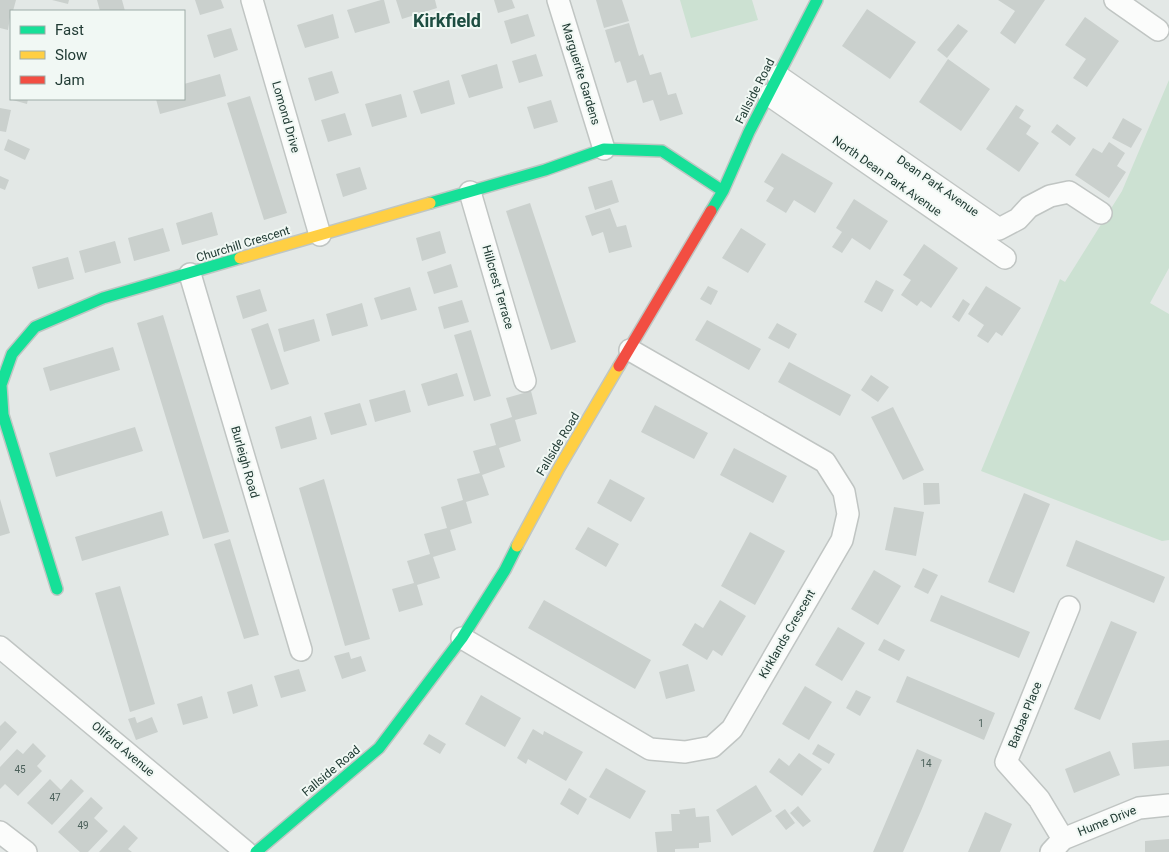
<svg xmlns="http://www.w3.org/2000/svg" width="1169" height="852" font-family="Roboto,sans-serif">
<style>
.green{fill:#cce1d2}
.building{fill:#cad0cd}
.lines{fill:none;stroke-linecap:round;stroke-linejoin:round}
.street-casing{stroke:#c0c5c3;stroke-width:24}
.fast-casing{stroke:#bfc6c3;stroke-width:14}
.slow-casing{stroke:#bfc6c3;stroke-width:14}
.jam-casing{stroke:#bfc6c3;stroke-width:14}
.street{stroke:#fbfcfb;stroke-width:21}
.fast{stroke:#16e098;stroke-width:11}
.slow{stroke:#ffcf43;stroke-width:11}
.jam{stroke:#f24e42;stroke-width:11}
.labels{text-anchor:middle;stroke-width:4;stroke-linejoin:round;paint-order:stroke}
.number-label{font-size:10px;fill:#4c615b}
.street-label{font-size:12px;fill:#213b34;stroke:#f1f8f4}
.district-label{font-size:18px;font-weight:bold;fill:#1d4d41;stroke:#f1f8f4}
</style>
<rect width="100%" height="100%" fill="#e3e8e6"/>
<path class="green" d="M680,0H752L758,20L691,38Z
M1169,80V268L1150,303L1169,314V540L1162,541L981,471L1060,279L1065,282L1122,191Z"/>
<path class="building" d="M0,0H16L13,11H11L8,30L0,28Z
M52,0H69L68,4Z
M97,0H122L125,11H100Z
M195,0H221L224,8L200,15Z
M381,0H384L390,23L355,33L347,10Z
M396,0H435L437,8L402,19Z
M494,0H512L515,8L498,13Z
M596,0H622L629,21L604,28Z
M998,0H1045L1015,44L1000,33L1015,11Z
M867,9L916,42L890,79L842,46Z
M333,14L339,38L305,48L297,25Z
M528,14L535,36L511,44L504,21Z
M1085,17L1119,41L1087,87L1073,78L1086,59L1065,45Z
M629,23L639,56L643,54L650,75L661,72L668,95L676,93L683,114L660,121L653,100L643,103L636,80L627,83L620,61L615,63L605,30Z
M958,24L968,31L947,58L937,50Z
M231,28L238,50L214,58L207,35Z
M536,54L543,76L519,83L512,61Z
M948,59L990,89L961,131L919,102Z
M497,64L503,88L469,98L461,75Z
M332,71L339,93L315,101L308,78Z
M220,74L226,96L160,114L156,99H184V84Z
M449,80L455,104L421,114L413,91Z
M401,94L407,117L372,127L365,104Z
M250,96L287,213L264,220L227,103Z
M9,99H28L27,104Z
M551,100L558,122L534,129L527,107Z
M1016,105L1024,110L1019,118L1031,126L1026,134L1039,143L1019,172L986,149Z
M0,108L11,110L6,132L0,131Z
M345,113L352,135L328,142L321,120Z
M1123,118L1142,129L1131,148L1112,138Z
M1057,124L1076,138L1070,146L1051,132Z
M8,139L30,149L25,160L4,150Z
M1109,142L1125,153L1117,166L1126,172L1109,198L1075,175L1093,148L1102,153Z
M782,153L833,183L815,213L794,200L786,213L766,201L774,188L764,182Z
M360,167L367,189L343,197L336,174Z
M0,176L9,180L5,190L0,188Z
M612,180L619,202L595,210L588,187Z
M854,199L888,221L870,250L852,238L842,253L832,247L842,232L836,228Z
M530,203L576,342L551,350L506,211Z
M610,208L617,227L626,225L632,247L609,253L603,232L592,236L585,216Z
M212,212L218,235L182,245L176,223Z
M163,228L170,251L134,261L128,238Z
M741,228L766,244L748,273L722,258Z
M440,231L446,253L422,261L416,238Z
M115,241L121,263L85,273L79,251Z
M924,244L958,268L931,308L921,301L917,306L901,295L911,280L903,275Z
M68,257L74,279L38,289L32,267Z
M451,264L458,287L434,294L427,272Z
M876,280L894,290L882,312L864,302Z
M708,286L718,291L711,305L700,299Z
M986,286L1021,308L1002,336L996,332L988,343L977,336L984,325L968,314Z
M410,287L417,310L381,320L374,298Z
M260,289L267,311L243,319L236,296Z
M963,299L970,304L959,322L952,317Z
M462,300L469,322L444,329L438,307Z
M362,303L368,326L332,336L326,314Z
M163,315L229,532L203,539L137,323Z
M314,319L320,341L284,352L278,329Z
M707,320L761,349L749,370L695,340Z
M268,323L289,384L271,390L251,329Z
M777,323L797,334L789,349L768,338Z
M471,330L491,396L474,401L454,335Z
M113,347L120,370L50,391L43,368Z
M789,362L851,395L840,416L778,382Z
M457,373L464,396L428,406L421,384Z
M871,375L889,387L878,402L861,390Z
M405,390L411,412L375,422L369,400Z
M531,391L537,414L515,420L521,441L499,448L505,467L482,475L489,495L466,502L472,523L450,530L456,550L433,557L440,578L417,585L423,605L399,612L392,589L414,583L407,561L430,554L424,534L447,528L441,507L463,500L457,479L480,473L473,451L496,445L490,424L512,417L506,398Z
M360,403L367,425L331,435L324,413Z
M655,405L708,433L694,459L641,432Z
M893,407L924,470L903,480L871,417Z
M311,416L317,439L281,449L275,427Z
M135,427L143,451L56,477L49,453Z
M734,448L787,476L773,503L720,475Z
M324,479L370,639L345,646L299,488Z
M610,479L645,498L631,522L597,503Z
M923,483H939L940,504L924,505Z
M1024,493L1050,504L1014,593L988,582Z
M0,499L10,533L0,536Z
M894,507L924,512L916,556L885,550Z
M162,511L169,535L82,561L75,537Z
M588,527L619,544L606,567L575,549Z
M750,532L785,551L755,605L721,586Z
M230,539L259,635L244,639L214,544Z
M1076,540L1165,577L1154,603L1066,566Z
M923,568L938,575L928,594L914,587Z
M874,570L901,586L878,625L851,609Z
M120,586L155,704L130,712L95,593Z
M941,595L1030,632L1019,658L930,621Z
M544,600L651,660L635,689L528,628Z
M720,600L746,616L722,656L713,650L707,660L682,645L695,623L703,628Z
M1111,621L1137,632L1100,720L1074,709Z
M838,627L865,643L842,681L815,665Z
M884,639L905,650L899,661L878,650Z
M349,652L351,659L361,656L366,671L342,679L334,656Z
M688,664L695,691L666,699L659,672Z
M299,669L306,691L281,698L274,676Z
M907,676L995,713L984,740L896,702Z
M252,684L258,706L233,714L227,692Z
M805,686L832,702L809,740L782,724Z
M856,690L871,697L860,716L846,708Z
M481,695L521,718L505,747L465,724Z
M202,696L208,718L183,725L177,704Z
M135,717L137,723L152,717L158,732L136,740L128,719Z
M5,721L17,732L0,751V726Z
M533,729L543,735L544,731L583,752L566,781L528,759L526,764L517,758Z
M429,734L446,744L440,754L423,744Z
M1169,740V766L1134,769L1132,743Z
M33,743L46,756L37,766L42,771L18,796L5,784L0,789V767L17,749L23,754Z
M818,744L835,754L829,764L812,754Z
M917,749L942,760L921,811L903,852H873Z
M1110,751L1120,775L1074,793L1065,769Z
M799,753L822,769L802,796L769,772L779,758L789,766Z
M606,768L646,791L630,819L589,797Z
M50,779L61,790L71,779L84,791L52,825L27,803Z
M756,785L772,811L732,836L716,810Z
M569,788L587,799L578,815L560,804Z
M91,797L103,808L94,818L108,831L88,852H80L58,832Z
M798,806L811,821L803,827L790,813Z
M695,808L696,817L709,816L711,842L699,843V848L675,849V852H657L655,832L672,831L671,814H680L679,810Z
M785,809L795,823L786,830L775,816Z
M985,812L1012,824L1000,852H968Z
M124,825L138,838L128,849L132,852H99Z
M1169,839V852H1145V841Z"/>
<g class="lines">
<g class="street-casing">
<path id="street" d="M252,0L320,235
M558,0L604,149
M1115,0L1158,30
M778,76L999,229L1018,219L1029,207L1050,196L1069,192L1101,213
M769,95L1005,258
M470,192L525,381
M190,274L301,650
M462,638L650,749L685,752L712,747L732,729L842,540L848,514L844,492L825,462L630,350
M0,647L246,852
M0,832L26,852
M1063,839L1039,799L1006,762L1069,607
M1051,852L1063,839L1139,808L1169,805"/>
</g>
<g class="fast-casing">
<path id="fast" d="M430,203L545,170L604,149L662,151L723,191
M711,211L723,191L749,132L817,0
M57,589L3,415L1,385L12,354L35,327L103,298L240,258
M256,852L379,748L462,638L505,570L517,546"/>
</g>
<g class="slow-casing">
<path id="slow" d="M240,258L430,203
M517,546L559,468L619,366"/>
</g>
<g class="jam-casing">
<path id="jam" d="M619,366L711,211"/>
</g>
<use href="#street" class="street"/>
<use href="#fast" class="fast"/>
<use href="#slow" class="slow"/>
<use href="#jam" class="jam"/>
</g>
<g class="labels">
<g class="number-label">
<text x="981" y="727">1</text>
<text x="926" y="767">14</text>
<text x="20" y="773">45</text>
<text x="55" y="801">47</text>
<text x="83" y="829">49</text>
</g>
<g class="street-label">
<text transform="translate(581 74) rotate(73)" y="4">Marguerite Gardens</text>
<text transform="translate(755 91) rotate(-63)" y="4">Fallside Road</text>
<text transform="translate(286 117) rotate(74)" y="4">Lomond Drive</text>
<text transform="translate(887 176) rotate(35)" y="4">North Dean Park Avenue</text>
<text transform="translate(938 186) rotate(35)" y="4">Dean Park Avenue</text>
<text transform="translate(243 244) rotate(-17)" y="4">Churchill Crescent</text>
<text transform="translate(498 287) rotate(74)" y="4">Hillcrest Terrace</text>
<text transform="translate(558 444) rotate(-59)" y="4">Fallside Road</text>
<text transform="translate(245 462) rotate(74)" y="4">Burleigh Road</text>
<text transform="translate(787 634) rotate(-60)" y="4">Kirklands Crescent</text>
<text transform="translate(1025 715) rotate(-68)" y="4">Barbae Place</text>
<text transform="translate(123 749) rotate(40)" y="4">Olifard Avenue</text>
<text transform="translate(331 771) rotate(-40)" y="4">Fallside Road</text>
<text transform="translate(1107 821) rotate(-22)" y="4">Hume Drive</text>
</g>
<g class="district-label">
<text x="447" y="27">Kirkfield</text>
</g>
</g>
<rect x="10" y="10" width="175" height="90" fill="#f1f8f4" stroke="#9eaca7"/>
<rect x="20" y="26" width="25" height="8" fill="#16e098" stroke="#9eaca7"/>
<text x="55" y="35" font-size="15" fill="#213b34">Fast</text>
<rect x="20" y="51" width="25" height="8" fill="#ffcf43" stroke="#9eaca7"/>
<text x="55" y="60" font-size="15" fill="#213b34">Slow</text>
<rect x="20" y="76" width="25" height="8" fill="#f24e42" stroke="#9eaca7"/>
<text x="55" y="85" font-size="15" fill="#213b34">Jam</text>
</svg>
